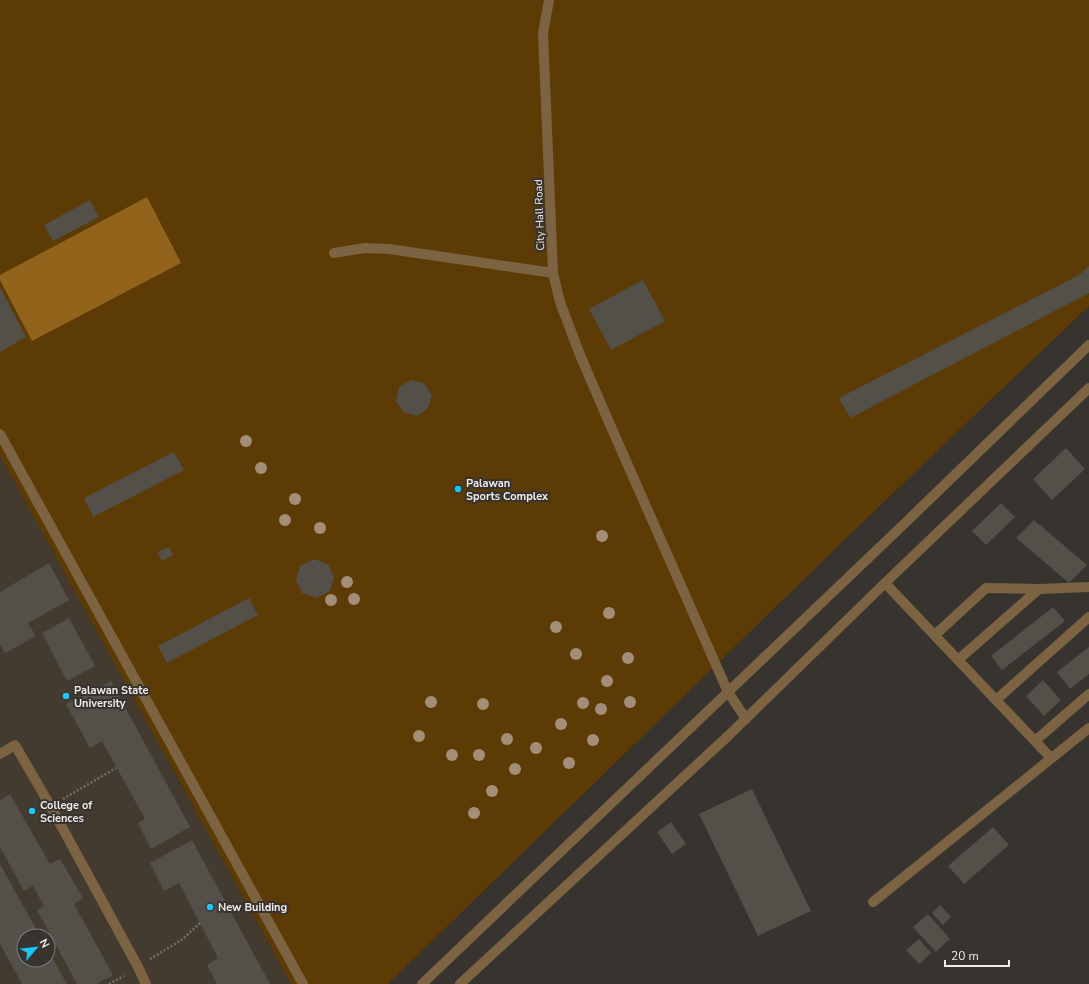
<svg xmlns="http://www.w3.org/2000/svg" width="1089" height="984" font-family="'Nunito Sans',sans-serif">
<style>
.built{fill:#433b30;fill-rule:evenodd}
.green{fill:#5c3b04}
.water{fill:#91631b}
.building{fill:#534f49}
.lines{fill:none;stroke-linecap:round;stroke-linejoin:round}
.path{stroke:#716d69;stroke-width:2.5;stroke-dasharray:2 2;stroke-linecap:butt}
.minor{stroke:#7c6341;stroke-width:10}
.tree{fill:#a38f77}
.poi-dot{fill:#11cafb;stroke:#37332e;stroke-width:1.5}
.labels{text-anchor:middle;stroke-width:4;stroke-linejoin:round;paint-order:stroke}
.street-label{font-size:11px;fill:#efece9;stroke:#37332e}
.poi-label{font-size:11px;font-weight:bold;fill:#efece9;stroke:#37332e;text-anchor:start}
</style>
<rect width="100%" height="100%" fill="#37332e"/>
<path class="built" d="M0,456L291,984H0ZM24,936H48V960H24Z"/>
<path class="green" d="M0,0H1089V306L863,522L388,984H291L0,456Z"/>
<path class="water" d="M147,197L181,263L32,341L0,280V275Z"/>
<path class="building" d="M90,200L99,217L53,241L44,225Z
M1089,266V293L850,418L839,398L1079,275Z
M643,280L665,321L611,350L589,309Z
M0,287L26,337L0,352Z
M411,380L424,383L432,395L428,408L417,416L403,412L396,401L399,387Z
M1066,448L1085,469L1052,500L1033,479Z
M174,452L184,470L93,517L84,498Z
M1001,503L1015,517L986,545L972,531Z
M1034,520L1087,565L1069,583L1016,538Z
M169,547L173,555L162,561L157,552Z
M314,559L328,564L334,577L330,591L317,598L302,593L296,580L300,566Z
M49,563L69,600L28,623L36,636L5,653L0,645V592Z
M249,598L258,615L167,663L158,646Z
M1053,607L1065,621L1002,670L991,656Z
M69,618L95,666L67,681L42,633Z
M1089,647V674L1070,689L1057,672Z
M1043,680L1061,700L1044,716L1026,696Z
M111,681L190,827L151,849L138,823L145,819L102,741L90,748L66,704Z
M752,789L811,911L758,936L699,814Z
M10,794L50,864L60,859L83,898L74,904L113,975L96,984H77L37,910L44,906L33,886L24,891L0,847V800Z
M671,822L686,844L672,854L657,832Z
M993,827L1009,845L964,884L948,866Z
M192,840L270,984H217L207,965L218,958L179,883L164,891L150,863Z
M0,864L40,936H24V960H48V950L67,984H22L0,944Z
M940,905L951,917L943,925L932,913Z
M928,914L950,939L936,952L913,927Z
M919,939L931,953L919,964L906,950Z"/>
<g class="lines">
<path class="path" d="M63,799L116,768
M150,959L183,939L200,923
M109,984L124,976"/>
<path class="minor" d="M549,0L543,33L553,273L560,302L580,355L608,420L716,665L728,692L746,719
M334,253L365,248L389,249L553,273
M0,434L303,984
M885,583L1051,758
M935,635L986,588L1039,589L1089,587
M958,660L1039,589
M996,700L1089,617
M1035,741L1089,694
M0,754L15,745L51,807L138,967L146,984
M873,902L1089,728
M422,984L903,525L1089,345
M460,984L728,736L885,583L1089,388"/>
</g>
<g class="tree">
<circle cx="246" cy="441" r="6"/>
<circle cx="261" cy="468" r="6"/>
<circle cx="295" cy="499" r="6"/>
<circle cx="285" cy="520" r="6"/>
<circle cx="320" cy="528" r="6"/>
<circle cx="602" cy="536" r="6"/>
<circle cx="347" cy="582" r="6"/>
<circle cx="354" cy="599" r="6"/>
<circle cx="331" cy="600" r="6"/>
<circle cx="609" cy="613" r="6"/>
<circle cx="556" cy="627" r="6"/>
<circle cx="576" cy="654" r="6"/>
<circle cx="628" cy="658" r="6"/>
<circle cx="607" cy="681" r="6"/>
<circle cx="431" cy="702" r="6"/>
<circle cx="630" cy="702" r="6"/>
<circle cx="583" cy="703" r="6"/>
<circle cx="483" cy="704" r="6"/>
<circle cx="601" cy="709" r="6"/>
<circle cx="561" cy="724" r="6"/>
<circle cx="419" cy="736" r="6"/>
<circle cx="507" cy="739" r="6"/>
<circle cx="593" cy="740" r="6"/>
<circle cx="536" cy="748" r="6"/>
<circle cx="452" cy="755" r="6"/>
<circle cx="479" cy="755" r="6"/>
<circle cx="569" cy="763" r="6"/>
<circle cx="515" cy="769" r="6"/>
<circle cx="492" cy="791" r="6"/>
<circle cx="474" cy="813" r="6"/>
</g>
<g class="poi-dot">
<circle cx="458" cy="489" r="4"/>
<circle cx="66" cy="696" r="4"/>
<circle cx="32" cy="811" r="4"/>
<circle cx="210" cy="907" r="4"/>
</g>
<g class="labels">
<g class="street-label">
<text transform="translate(539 215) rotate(-92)" y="4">City Hall Road</text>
</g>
<g class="poi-label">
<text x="466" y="487">Palawan<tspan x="466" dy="13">Sports Complex</tspan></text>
<text x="74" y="694">Palawan State<tspan x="74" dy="13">University</tspan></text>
<text x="40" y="809">College of<tspan x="40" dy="13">Sciences</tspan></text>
<text x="218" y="911">New Building</text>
</g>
</g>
<g transform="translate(36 948) rotate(62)"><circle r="19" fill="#37332e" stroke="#817d79"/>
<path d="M0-3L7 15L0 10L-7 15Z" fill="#11cafb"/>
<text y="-6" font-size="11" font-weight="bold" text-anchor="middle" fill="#efece9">N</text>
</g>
<path d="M945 960v6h64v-6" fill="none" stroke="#efece9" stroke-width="2"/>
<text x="951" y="960" font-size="12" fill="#efece9" stroke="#37332e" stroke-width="3" paint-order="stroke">20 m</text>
</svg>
